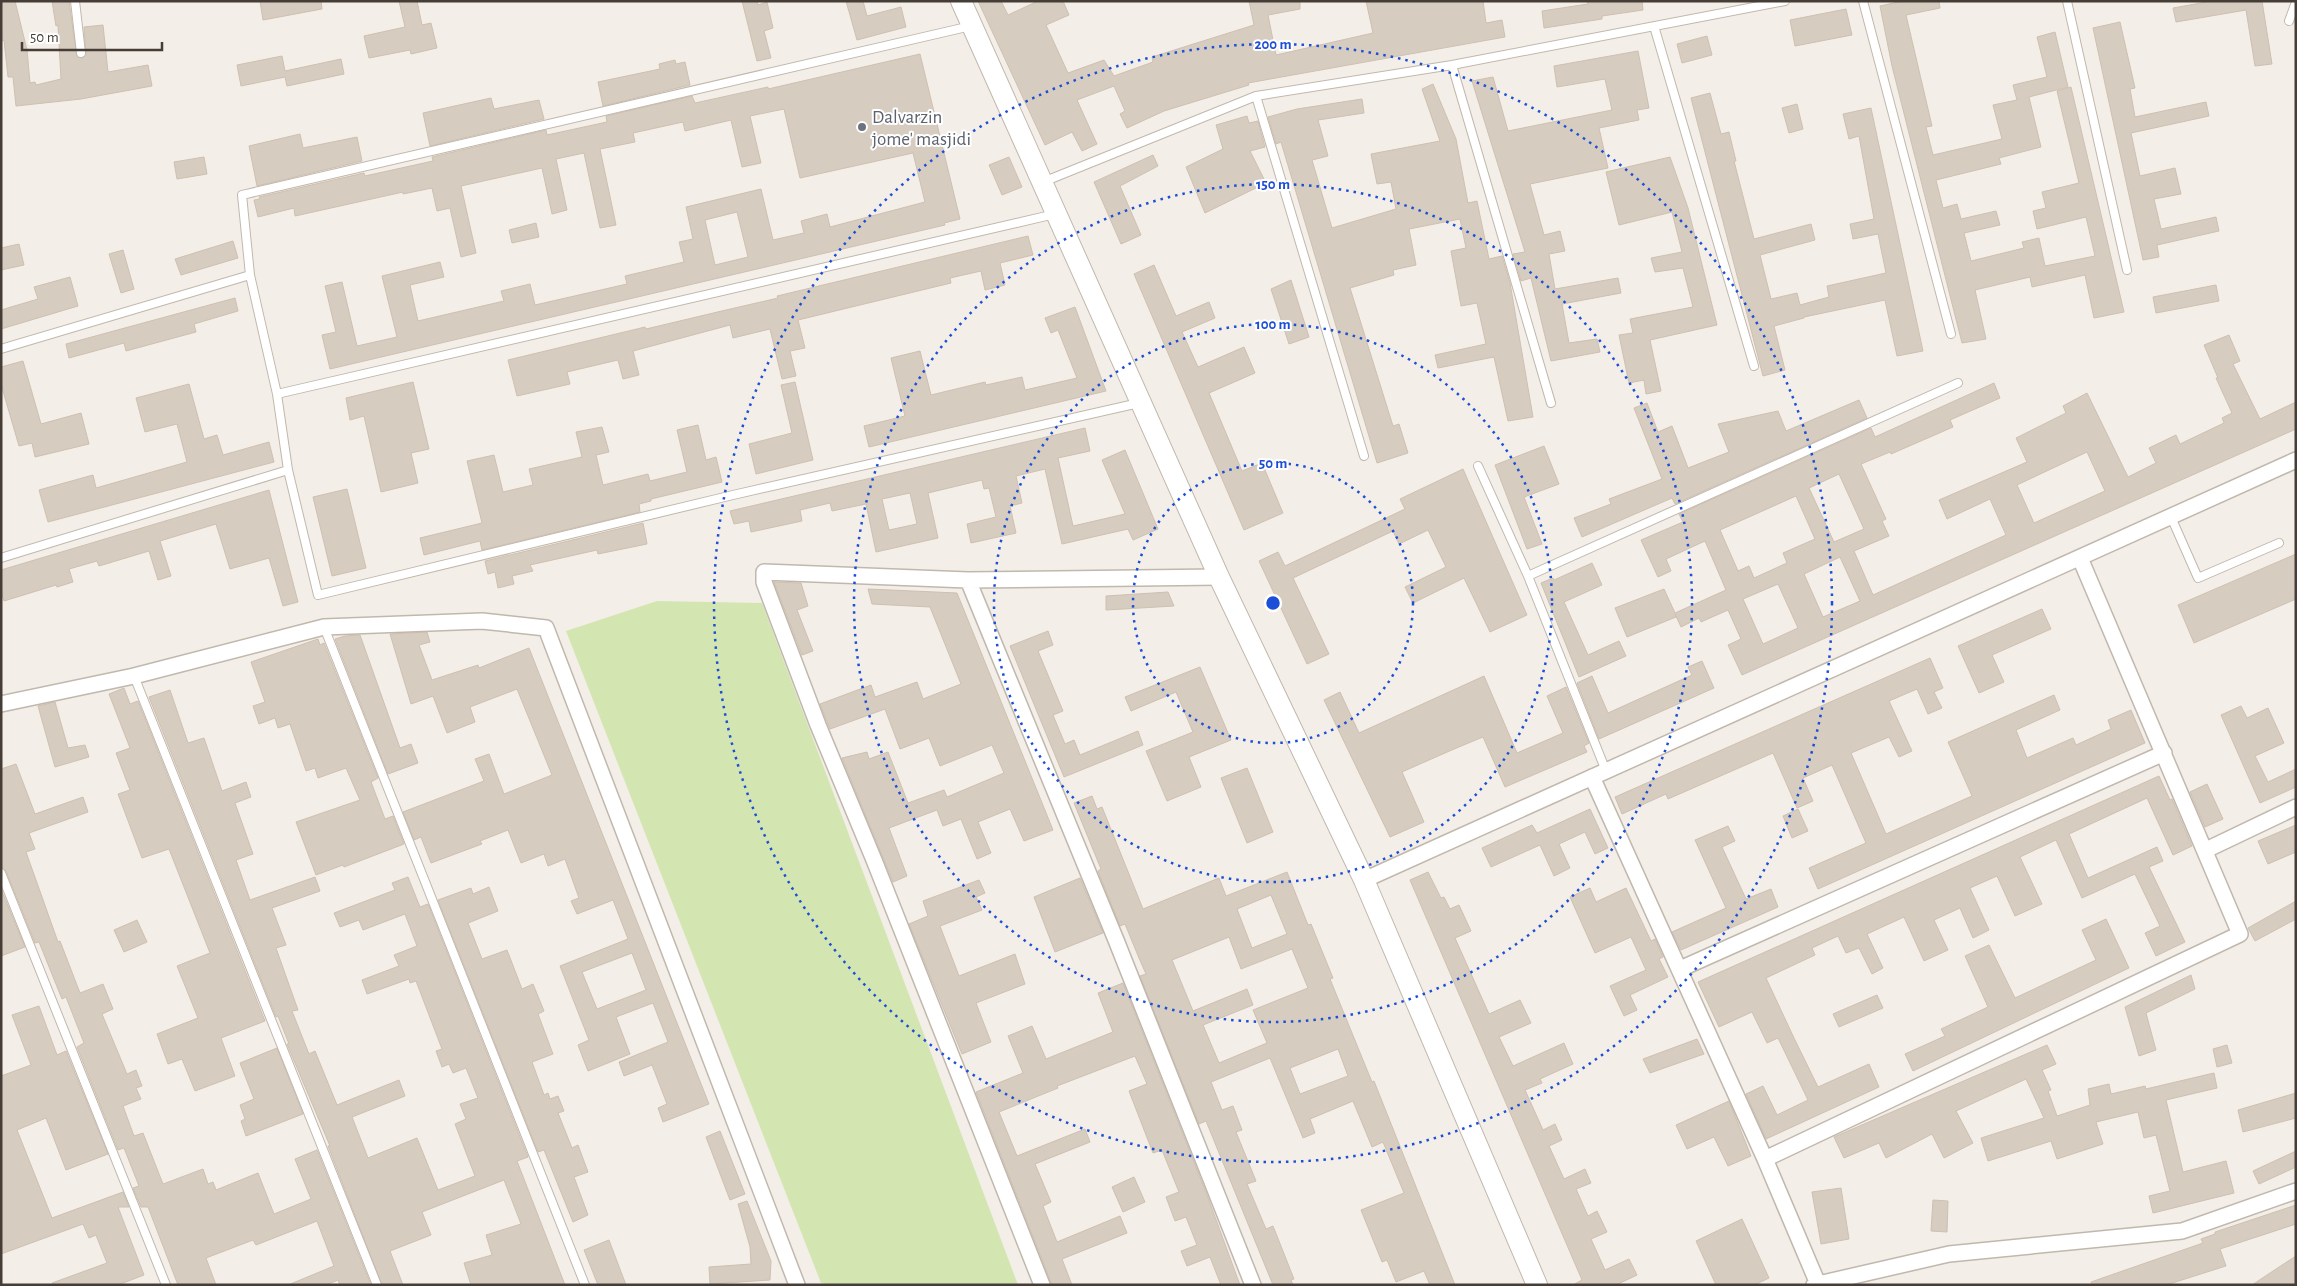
<svg xmlns="http://www.w3.org/2000/svg" width="2297" height="1286" font-family="'Alegreya Sans',sans-serif">
<style>
.green{fill:#d3e6b1}
.building{fill:#d7ccc0;stroke:#cfc0b0;fill-rule:evenodd}
.lines{fill:none;stroke-linecap:round;stroke-linejoin:round}
.service-casing{stroke:#c1b8ad;stroke-width:10}
.minor-casing{stroke:#c1b8ad;stroke-width:18}
.tertiary-casing{stroke:#c1b8ad;stroke-width:22}
.service{stroke:#fff;stroke-width:8}
.minor{stroke:#fff;stroke-width:15}
.tertiary{stroke:#fff;stroke-width:20}
.ring{fill:none;stroke:#1d4ed8;stroke-width:2.5;stroke-dasharray:2.5 5}
.worship-dot{fill:#6b7280;stroke:#fff;stroke-width:2}
.labels{text-anchor:middle;stroke-width:4;stroke-linejoin:round;paint-order:stroke}
.worship-label{font-size:19px;fill:#5b616d;stroke:#fff;text-anchor:start}
.centre{fill:#1d4ed8;stroke:#fff;stroke-width:2.5}
.ring-label{font-size:15px;text-anchor:middle;font-weight:bold;fill:#1d4ed8;stroke:#fff;stroke-width:4;stroke-linejoin:round;paint-order:stroke}
</style>
<rect width="100%" height="100%" fill="#f3eee7"/>
<path class="green" d="M657,601L762,603L1018,1285H830L821,1283L566,631Z"/>
<path class="building" d="M1,1H15L27,50L30,83L35,82L36,85L61,79L58,25L56,26L52,1H69L77,57L82,58L86,55L84,27L103,25L108,72L148,65L152,86L81,99L16,106L13,77H8L4,40L1,41Z
M260,1H321L322,9L263,20Z
M399,1H417L422,25L431,23L437,48L411,54L410,50L369,58L364,36L405,27Z
M742,1H757L758,5L767,2L773,28L764,31L771,58L757,61Z
M846,1H863L867,16L901,7L906,27L857,40Z
M978,1H1001L1008,15L1038,1H1063L1069,15L1046,25L1068,73L1104,60L1114,76L1153,62L1152,57L1254,25L1249,1H1300V9L1268,15L1276,55L1373,33L1366,1H1483L1486,23L1502,20L1505,37L1248,83L1249,85L1164,111L1127,128L1120,114L1125,111L1114,86L1077,100L1097,144L1082,151L1072,132L1045,145Z
M1587,1H1642L1643,10L1602,16V19L1544,28L1542,11L1588,4Z
M1903,1H1939L1940,8L1906,15L1932,126L1926,127L1933,155L2002,139L1993,105L2017,100L2013,85L2047,77L2037,37L2055,32L2068,87L2029,97L2041,147L1999,158L2001,164L1936,180L1943,208L1957,204L1961,219L1996,211L2000,225L1964,233L1971,261L2024,248L2022,242L2039,238L2045,266L2095,256L2086,217L2037,229L2033,211L2046,208L2042,192L2079,183L2057,91L2071,87L2124,312L2094,318L2085,275L2032,287L2030,277L1975,290L1986,339L1962,343L1892,66L1880,6Z
M2212,1H2262L2272,64L2255,66L2246,10L2176,22L2173,8Z
M1846,9L1852,35L1795,46L1790,20Z
M2120,22L2135,88L2130,89L2135,117L2206,102L2209,116L2131,133L2140,176L2175,168L2181,194L2154,199L2161,229L2216,217L2219,231L2157,245L2159,257L2143,260L2093,28Z
M1707,36L1712,55L1682,63L1677,44Z
M1638,51L1649,108L1637,110L1639,120L1599,128L1608,168L1530,184L1544,235L1560,231L1565,251L1549,254L1555,289L1618,278L1621,293L1562,304L1569,343L1597,339L1600,352L1551,361L1531,278L1521,281L1513,254L1525,252L1472,81L1493,77L1508,131L1612,110L1605,79L1557,87L1554,66Z
M920,54L960,219L944,223L945,225L330,369L322,335L336,332L325,286L342,282L357,346L397,337L382,276L440,262L444,277L410,285L418,321L504,301L501,291L530,284L535,305L627,284L625,276L684,262L679,242L693,239L686,207L761,189L773,240L804,233L801,221L827,214L830,227L925,202L913,153L800,178L784,109L750,116L761,163L742,167L731,120L685,131L683,122L633,133L635,142L600,149L616,225L600,228L584,153L556,159L567,210L552,214L542,168L461,186L476,253L461,257L450,208L437,211L432,188L403,194V192L295,216L294,208L258,217L254,200L260,199L259,197L364,173L365,176L433,161L432,157L546,130L547,135L607,122L606,116L692,96L695,103L768,87V89ZM737,212L748,257L715,265L705,220Z
M282,56L285,71L341,59L344,74L287,86L285,77L241,86L237,65Z
M675,60L676,64L685,62L690,85L603,106L598,82L660,69L659,64Z
M1433,84L1456,139L1468,203L1477,201L1489,259L1502,256L1510,283L1533,417L1508,421L1494,357L1438,368L1435,355L1486,344L1477,303L1461,306L1451,251L1466,248L1460,219L1409,229L1416,265L1393,270L1394,275L1350,288L1393,426L1399,424L1408,453L1377,463L1281,142L1276,144L1268,117L1297,109L1362,99L1364,113L1318,120L1328,156L1312,160L1332,228L1396,209L1391,182L1377,184L1371,154L1440,141L1422,89Z
M1710,93L1721,134L1729,132L1736,161H1734L1754,239L1811,224L1815,240L1760,255L1771,299L1797,293L1800,305L1829,297L1827,286L1886,273L1878,234L1853,239L1850,224L1874,219L1859,136L1849,139L1843,114L1871,108L1923,351L1897,356L1885,300L1804,317V318L1774,326L1785,370L1763,376L1691,98Z
M491,98L494,109L539,100L544,119L430,146L423,113Z
M1797,104L1803,129L1789,133L1782,108Z
M1247,116L1249,123L1258,121L1265,147L1250,151L1266,183L1205,213L1186,167L1223,149L1216,125Z
M300,134L303,148L357,137L362,161L257,186L249,146Z
M1153,155L1158,166L1120,186L1141,235L1121,244L1094,182Z
M204,157L207,174L177,179L174,162Z
M1009,157L1022,187L1002,195L989,165Z
M1670,157L1688,208L1717,325L1650,340L1661,391L1646,394L1644,380L1629,383L1619,335L1633,333L1630,319L1693,307L1683,268L1655,272L1651,258L1682,252L1672,212L1619,225L1606,172Z
M536,223L539,237L512,243L509,230Z
M1028,236L1033,255L1000,263L1005,285L985,290L981,271L950,278L951,283L798,320L805,348L790,351L796,376L782,379L770,329L733,338L730,325L633,351L639,375L623,379L618,360L567,372L570,384L517,396L508,360L645,327L646,329L726,310L778,298L777,296Z
M233,241L238,258L181,275L175,259Z
M19,244L24,265L1,270V248Z
M123,250L134,289L121,293L109,254Z
M1154,265L1176,316L1209,302L1215,318L1182,332L1198,367L1244,347L1255,373L1209,393L1242,471L1262,463L1283,513L1244,530L1134,274Z
M70,277L78,306L1,329V310L38,299L34,287Z
M1291,280L1309,337L1289,344L1271,289Z
M2216,285L2219,301L2156,313L2153,297Z
M235,298L238,311L194,324L196,332L126,351L124,343L69,358L66,344Z
M1075,307L1106,391L869,447L864,426L905,416L891,358L920,351L931,395L985,382L986,385L1022,377L1025,390L1077,378L1058,330L1051,333L1045,318Z
M2229,335L2240,361L2233,364L2260,419L2296,402V429L1742,675L1728,645L1741,639L1728,610L1701,622L1699,618L1681,627L1675,614L1676,617L1627,637L1615,608L1664,589L1675,613L1726,590L1705,541L1666,559L1671,571L1658,577L1641,540L1683,522L1679,514L1871,428L1875,437L1994,383L2000,398L1950,420L1953,427L1891,454L1890,452L1861,464L1886,519L1882,521L1889,536L1854,551L1873,595L2006,535L1990,499L1947,519L1939,500L2027,462L2016,438L2066,413L2063,406L2087,393L2128,477L2156,463L2149,448L2176,435L2180,444L2224,423L2222,418L2232,413L2216,378H2218L2204,345ZM2087,452L2105,491L2034,523L2017,485ZM1839,474L1864,529L1834,542L1809,488ZM1796,496L1815,539L1783,553L1787,563L1754,578L1749,566L1738,571L1720,530ZM1840,557L1860,601L1823,617L1804,574ZM1778,584L1798,628L1763,644L1743,599Z
M23,361L41,424L81,413L89,444L35,457L32,443L19,446L1,384V367Z
M413,382L429,449L411,453L418,483L381,492L364,416L350,420L346,398Z
M795,382L813,460L756,474L749,444L792,433L781,385Z
M189,384L204,439L217,435L223,455L269,442L274,462L48,522L39,490L93,475L96,488L187,462L177,424L145,432L136,398Z
M1859,400L1867,418L1675,504L1672,498L1582,537L1574,518L1611,504L1609,499L1662,479L1634,408L1647,403L1658,432L1672,426L1688,468L1729,452L1718,424L1778,411L1786,431Z
M698,425L706,460L716,457L722,482L651,499V501L639,504L640,512L482,550L480,541L424,555L420,538L482,523L467,461L494,455L503,492L533,485L529,469L582,457L576,432L602,427L609,452L596,455L603,485L648,474L650,481L687,472L677,430Z
M1085,428L1090,451L1058,458L1073,526L1125,514L1102,460L1125,450L1158,529L1133,540L1128,529L1062,544L1045,469L1016,476L1022,503L1010,506L1016,533L971,543L967,524L996,517L989,488L984,489L982,480L928,493L938,538L876,552L866,504L832,511L830,503L800,510L802,521L751,532L749,521L734,524L730,511ZM910,493L917,524L889,530L882,499Z
M1544,446L1559,484L1524,497L1542,544L1527,549L1495,465Z
M1463,469L1527,615L1490,632L1464,578L1413,603L1405,587L1446,567L1428,530L1399,544L1393,531L1293,578L1329,654L1307,664L1259,561L1278,552L1285,566L1405,509L1400,499Z
M347,489L366,568L332,576L313,497Z
M269,490L298,602L283,606L269,558L230,569L216,524L160,541L171,576L158,580L149,551L99,566L97,561L69,569L73,582L57,587L56,585L4,601L1,592V570Z
M643,523L647,544L598,554L597,550L530,565L533,571L512,576L514,584L498,588L495,572L488,574L485,561Z
M2296,554V599L2194,643L2178,605Z
M1592,563L1602,585L1564,602L1588,655L1619,641L1626,656L1579,677L1541,583L1553,578L1554,580Z
M774,582L801,583L808,606L797,610L813,651L802,655Z
M868,589L957,593L1053,830L1024,841L1010,809L978,822L991,853L977,859L961,819L943,826L937,810L889,828L907,876L893,882L842,758L867,752L869,759L888,752L908,803L944,790L947,797L1004,773L992,745L940,766L929,738L900,749L885,709L830,729L820,704L871,685L875,697L917,682L923,699L961,684L930,607L872,604Z
M1168,592L1174,606L1106,610V596Z
M2042,609L2051,629L1992,655L2004,682L1979,693L1958,646Z
M1048,631L1053,645L1038,651L1063,711L1053,715L1065,744L1074,740L1080,755L1138,731L1143,745L1064,777L1010,646Z
M427,632L430,642L419,645L432,680L478,665L479,668L529,648L709,1104L663,1122L658,1108L667,1104L652,1065L624,1076L619,1062L668,1042L653,1003L616,1017L630,1054L588,1071L578,1045L589,1040L560,966L628,939L613,900L577,914L571,901L579,898L565,859L548,866L544,854L521,863L508,830L480,841L482,844L431,863L421,837L414,840L403,812L484,781L475,759L489,754L504,794L552,775L517,689L470,707L475,722L447,733L433,696L411,704L390,634ZM632,953L646,990L597,1009L582,972Z
M360,635L400,748L411,744L418,763L388,774L335,639L345,636Z
M318,639L320,645L324,643L378,778L371,782L385,819L393,816L404,844L344,867L343,865L316,875L296,822L360,800L346,768L318,778L315,768L306,771L290,724L278,728L275,718L259,724L253,706L265,702L251,662Z
M1930,658L1943,688L1934,692L1942,708L1928,714L1917,689L1889,701L1912,751L1899,757L1889,737L1851,753L1886,834L1972,796L1948,742L2054,695L2060,710L2016,730L2027,758L2073,738L2076,745L2111,729L2108,720L2131,710L2145,743L1818,889L1809,868L1866,843L1832,765L1803,778L1813,801L1797,808L1773,753L1668,799L1666,794L1622,814L1615,797Z
M1702,661L1714,688L1599,739L1577,683L1592,676L1608,713L1692,675L1688,667Z
M1200,667L1231,740L1189,757L1201,787L1167,801L1146,751L1193,732L1176,692L1131,711L1125,697Z
M1484,676L1517,753L1563,733L1547,696L1566,687L1589,743L1584,746L1587,752L1505,787L1483,737L1454,749L1402,772L1424,822L1390,837L1324,700L1340,692L1359,733Z
M124,688L130,704L138,701L265,1021L221,1038L235,1076L195,1091L182,1059L168,1064L157,1034L198,1018L177,966L210,953L169,849L142,858L118,794L130,790L116,753L130,748L109,694Z
M170,690L188,743L204,738L222,791L246,782L251,797L235,803L253,854L236,860L250,900L315,877L320,891L272,908L286,945L276,948L298,1010L292,1011L309,1054L315,1051L337,1105L399,1080L405,1096L352,1117L368,1158L417,1138L438,1190L475,1176L455,1124L466,1119L460,1104L478,1098L466,1068L453,1073L449,1064L442,1067L436,1051L442,1049L416,981L410,983L409,979L367,994L362,980L399,966L394,955L417,946L405,914L363,930L359,920L340,927L334,913L395,890L392,883L408,877L420,907L428,904L528,1157L517,1161L565,1285H471L464,1263L492,1255L486,1235L521,1224L504,1180L422,1212L431,1235L390,1251L403,1285H382L328,1146H330L287,1044H289L278,1016L276,1017L149,697Z
M55,702L68,748L85,745L89,757L55,767L38,706Z
M2241,706L2247,718L2268,708L2284,743L2255,756L2268,782L2296,769V787L2260,803L2221,715Z
M16,764L35,814L83,797L88,812L29,833L35,849L26,852L58,942L60,941L80,993L103,984L113,1009L102,1014L127,1074L136,1070L142,1086L136,1088L141,1099L123,1106L134,1136L143,1133L163,1184L203,1169L208,1184L213,1182L216,1190L258,1173L274,1214L311,1199L295,1159L317,1150L371,1285H340L338,1280L326,1285H288L334,1266L317,1221L256,1245L253,1240L206,1258L216,1285H178L148,1207H141L133,1188L139,1186L124,1148L118,1150L77,1047L84,1043L66,997L62,999L39,942L35,943L6,871L1,867V769Z
M1247,768L1273,832L1247,843L1221,778Z
M2159,776L2170,800L2172,799L2192,846L2173,855L2147,798L2069,834L2088,878L2157,847L2163,861L2149,867L2185,942L2156,956L2145,933L2160,926L2135,874L2082,898L2056,840L2020,857L2042,904L2015,916L1997,876L1970,888L1989,930L1973,938L1960,908L1934,920L1948,950L1924,961L1904,917L1867,934L1883,968L1872,974L1859,948L1846,953L1838,936L1812,948L1815,955L1766,978L1794,1038L1818,1087L1869,1064L1879,1087L1766,1139L1746,1094L1763,1086L1777,1115L1808,1100L1778,1038L1767,1043L1752,1012L1719,1027L1698,982Z
M2207,784L2223,819L2205,827L2190,792Z
M1092,796L1097,809L1102,807L1143,909L1219,878L1226,896L1287,872L1308,925L1311,924L1333,978L1330,979L1372,1082L1374,1081L1455,1285H1430L1424,1271L1396,1282L1387,1260L1382,1262L1361,1210L1404,1193L1383,1142L1372,1147L1353,1101L1310,1119L1315,1133L1303,1138L1270,1058L1211,1082L1222,1110L1233,1106L1242,1130L1236,1132L1256,1181L1247,1184L1266,1229L1273,1226L1294,1279L1291,1280L1293,1285H1273L1206,1121L1199,1124L1140,976L1146,974L1139,958L1125,924L1120,926L1098,871L1101,869L1074,803ZM1271,895L1287,934L1252,948L1237,909ZM1229,937L1241,969L1292,949L1308,988L1253,1010L1267,1043L1219,1063L1203,1025L1253,1005L1247,989L1193,1011L1172,960ZM1338,1049L1348,1076L1300,1094L1290,1068Z
M1590,809L1608,848L1595,854L1585,832L1559,844L1570,868L1554,876L1540,845L1491,867L1482,848L1532,825L1537,833Z
M1798,809L1808,831L1792,838L1783,816Z
M2296,825V852L2268,864L2258,841Z
M1728,826L1735,841L1722,847L1746,899L1771,889L1778,907L1681,950L1672,932L1726,908L1695,840Z
M1428,872L1441,898L1444,897L1450,909L1459,905L1471,931L1455,938L1489,1014L1520,1000L1531,1023L1499,1037L1513,1066L1564,1043L1573,1064L1540,1079L1542,1083L1525,1090L1543,1130L1555,1124L1562,1140L1549,1146L1564,1179L1585,1169L1591,1183L1576,1189L1588,1216L1597,1211L1607,1232L1591,1239L1605,1270L1629,1259L1637,1275L1616,1285H1573L1582,1280L1410,880Z
M1080,878L1103,933L1055,952L1034,897Z
M979,880L985,893L976,897L982,910L940,926L959,976L1015,954L1025,984L976,1003L991,1042L962,1054L909,924L928,916L923,901Z
M489,887L498,911L468,923L482,959L507,950L522,989L533,984L544,1011L538,1014L553,1054L532,1062L544,1095L548,1093L550,1099L558,1096L564,1111L558,1113L572,1148L578,1145L588,1172L574,1177L588,1215L573,1222L544,1150L538,1152L438,900L471,888L473,894Z
M1590,888L1596,902L1626,888L1651,941L1655,939L1663,957L1659,959L1668,977L1630,995L1637,1010L1624,1016L1610,986L1646,970L1631,937L1595,953L1570,897Z
M1,889L25,947L1,956Z
M2296,901V919L2255,941L2248,928Z
M2106,919L2129,968L1913,1071L1905,1054L1945,1036L1941,1029L1988,1007L1965,956L1989,945L2015,998L2096,960L2082,930Z
M137,920L147,942L124,952L114,930Z
M2191,975L2195,989L2146,1013L2156,1050L2139,1056L2125,1007Z
M1123,983L1207,1195L1240,1285H1221L1210,1257L1187,1266L1181,1251L1197,1245L1186,1217L1175,1221L1166,1197L1179,1192L1162,1150L1153,1153L1129,1091L1147,1084L1135,1056L1057,1086L1058,1088L999,1112L1017,1156L1085,1129L1090,1142L1035,1164L1051,1202L1043,1206L1057,1242L1120,1216L1127,1233L1062,1259L1072,1285H1052L976,1092L1023,1073L1008,1036L1032,1026L1046,1059L1113,1032L1098,993Z
M1877,995L1883,1008L1839,1027L1833,1014Z
M39,1006L57,1055L66,1051L108,1154L66,1170L46,1118L17,1130L52,1218L123,1192L129,1207H118L144,1275L118,1285H53L52,1283L107,1263L96,1235L89,1238L83,1224L1,1254V1076L31,1065L12,1015Z
M1697,1039L1704,1054L1650,1073L1643,1059Z
M2047,1045L2056,1064L2042,1070L2051,1090L2048,1091L2057,1116L2090,1105L2088,1089L2109,1084L2111,1094L2145,1086L2146,1089L2214,1073L2217,1088L2166,1100L2183,1172L2226,1161L2234,1193L2153,1213L2149,1196L2170,1191L2156,1135L2144,1138L2138,1112L2096,1122L2103,1144L2057,1159L2051,1141L1988,1161L1981,1138L2044,1118L2026,1079L1956,1111L1973,1143L1944,1158L1932,1134L1886,1158L1879,1143L1844,1158L1834,1137Z
M2227,1045L2232,1063L2217,1067L2213,1049Z
M277,1048L303,1114L246,1136L241,1121L245,1119L240,1105L254,1099L240,1063Z
M2296,1093V1118L2243,1132L2238,1110Z
M1729,1101L1751,1156L1728,1166L1714,1137L1687,1149L1676,1125Z
M720,1131L745,1194L730,1200L706,1137Z
M2296,1151V1167L2259,1184L2253,1171Z
M1134,1177L1145,1202L1123,1212L1112,1187Z
M1841,1188L1849,1239L1821,1244L1812,1192Z
M1933,1200L1948,1201L1947,1232L1931,1231Z
M747,1201L771,1261L770,1280L710,1284L709,1267L751,1264L750,1247L738,1204Z
M2296,1205V1224L2220,1249L2226,1266L2166,1285H2092L2091,1282L2203,1243L2201,1239L2215,1234V1232Z
M1742,1219L1769,1278L1754,1285H1716L1696,1241Z
M609,1240L626,1285H598L584,1250Z
M2296,1256V1285H2252L2276,1269Z"/>
<g class="lines">
<g class="service-casing">
<path id="service" d="M75,1L81,53
M1863,1L1951,334
M2067,1L2127,270
M2289,21L2296,2
M971,26L242,195L250,275L277,394L288,470L318,595L733,495L1139,403
M1654,26L1754,366
M1452,65L1551,403
M1256,96L1364,456
M1043,182L1256,96L1452,65L1785,1
M1,349L250,275
M277,394L1055,214
M1478,466L1528,576L1606,771
M2171,517L2198,578L2279,543
M1,558L288,470
M1528,576L1958,383
M324,627L585,1285
M134,676L377,1285
M1,873L166,1285"/>
</g>
<g class="minor-casing">
<path id="minor" d="M968,580L1116,940L1253,1285
M1,704L134,676L324,627L482,621L546,628L797,1285
M1592,777L1765,1159L1818,1284
M2206,850L2296,807
M1364,880L2296,460
M1680,969L2164,753
M1765,1159L2240,934L2080,558
M1042,1285L874,860L818,725L764,582V572L968,580L1219,577
M1814,1285L1949,1254L2182,1231L2296,1191"/>
</g>
<g class="tertiary-casing">
<path id="tertiary" d="M961,1L1219,577L1364,880L1537,1285"/>
</g>
<use href="#service" class="service"/>
<use href="#minor" class="minor"/>
<use href="#tertiary" class="tertiary"/>
</g>
<g class="ring">
<circle cx="1273" cy="603" r="140"/>
<circle cx="1273" cy="603" r="279"/>
<circle cx="1273" cy="603" r="419"/>
<circle cx="1273" cy="603" r="559"/>
</g>
<circle class="worship-dot" cx="862" cy="127" r="5"/>
<g class="labels">
<g class="worship-label">
<text x="872" y="123">Dalvarzin<tspan x="872" dy="22">jome' masjidi</tspan></text>
</g>
</g>
<circle cx="1273" cy="603" r="8" class="centre"/>
<g class="ring-label">
<text x="1273" y="49">200 m</text>
<text x="1273" y="189">150 m</text>
<text x="1273" y="329">100 m</text>
<text x="1273" y="468">50 m</text>
</g>
<rect width="2297" height="1286" fill="none" stroke="#463e36" stroke-width="5"/>
<path d="M22 42v8h140v-8" fill="none" stroke="#463e36" stroke-width="2.5"/>
<text x="30" y="42" font-size="15" fill="#463e36" stroke="#ffffff" stroke-width="4" paint-order="stroke">50 m</text>
</svg>
